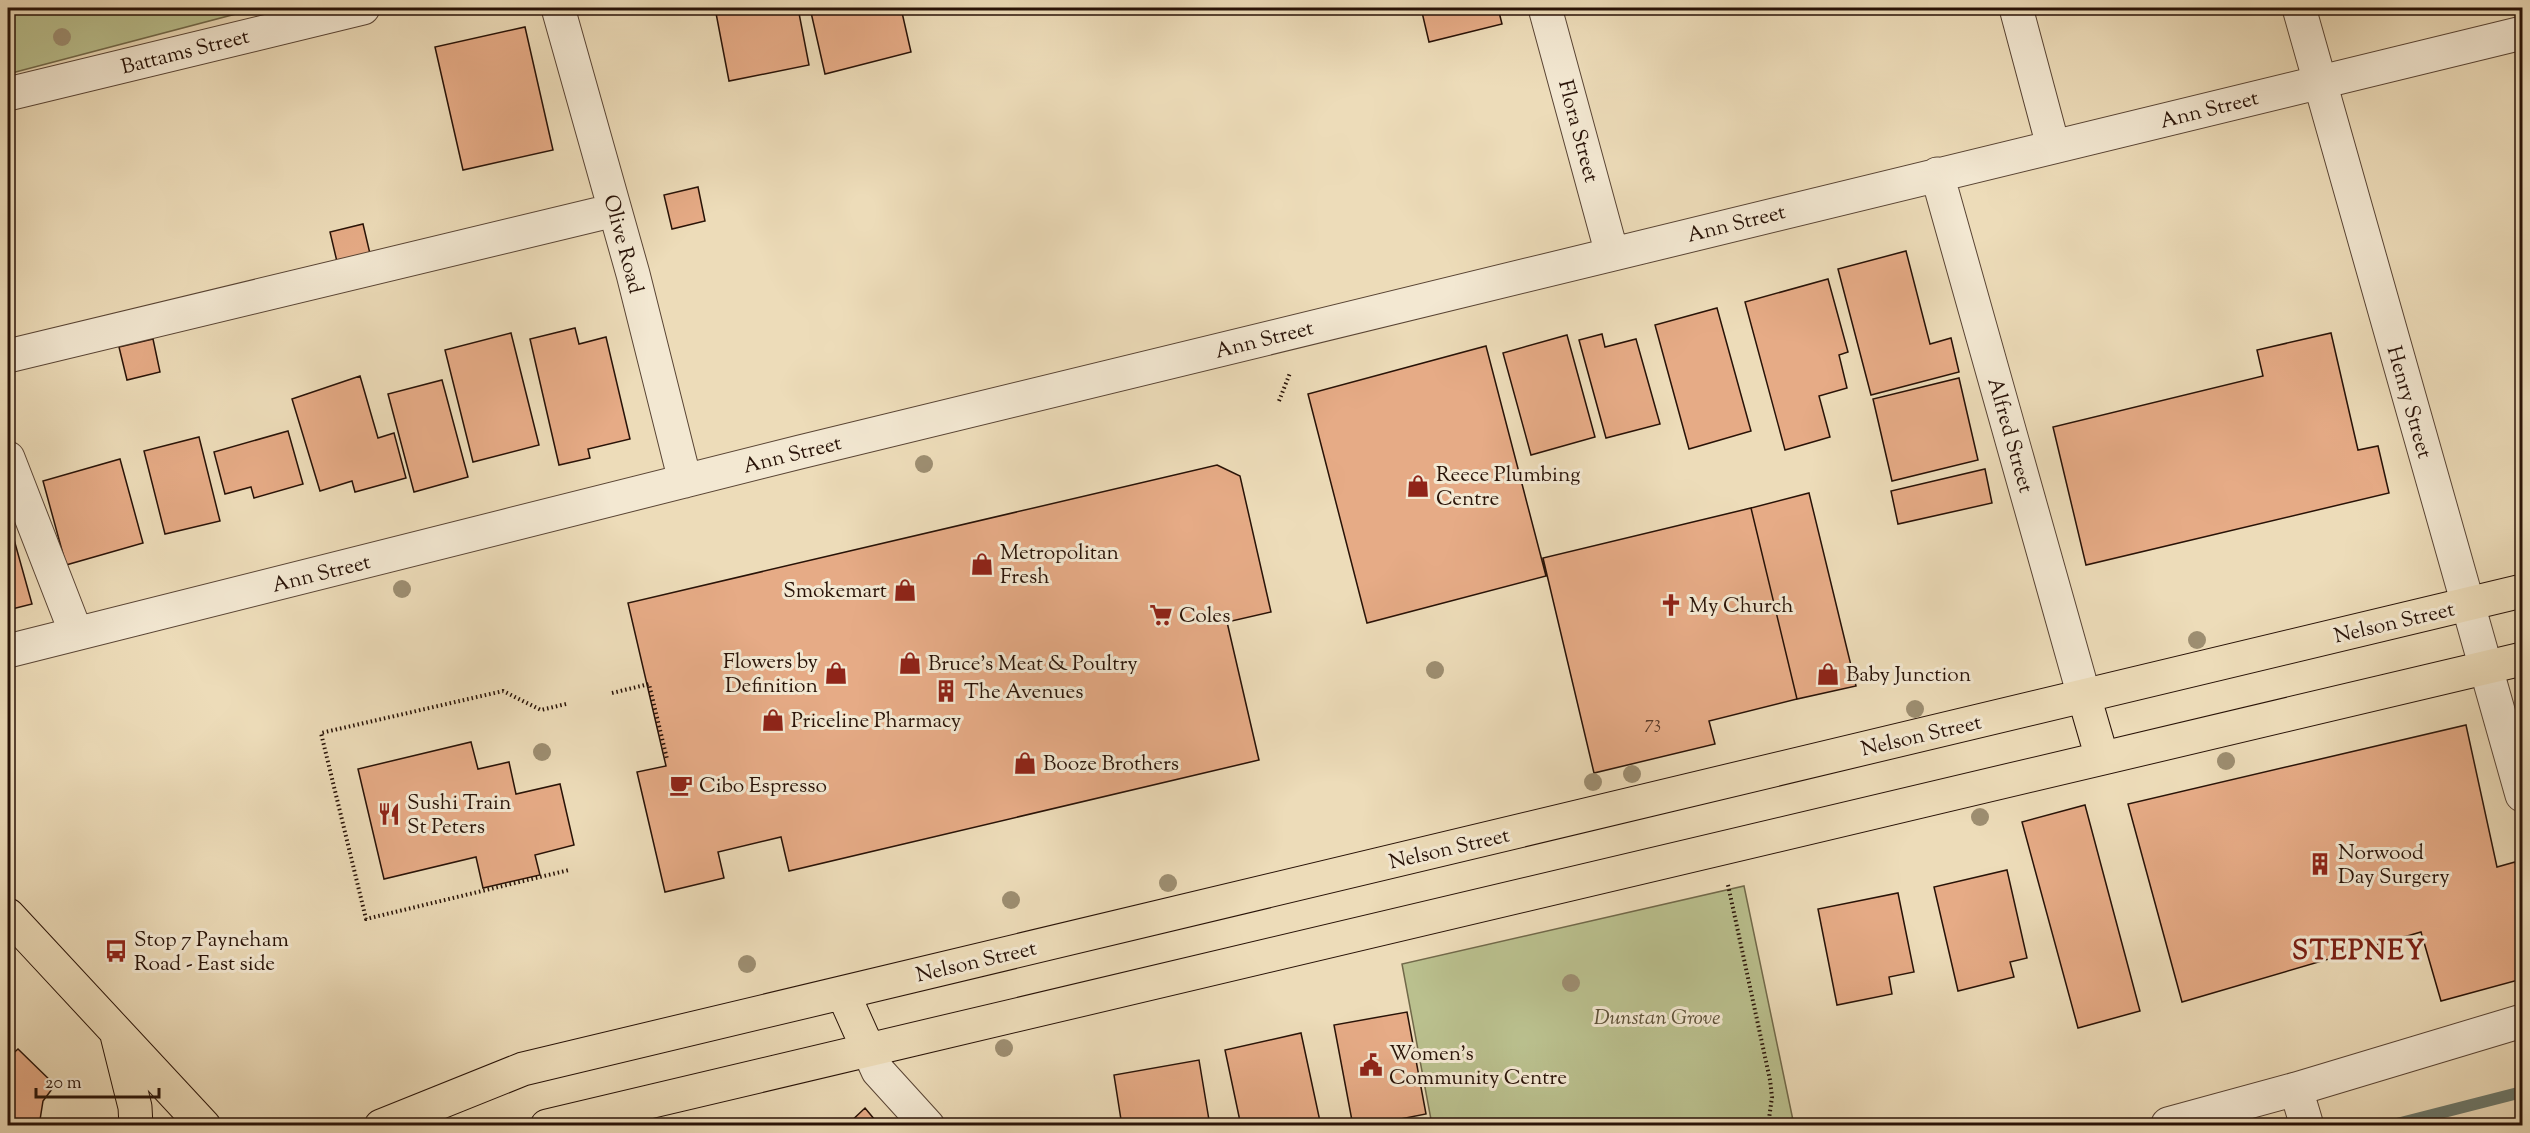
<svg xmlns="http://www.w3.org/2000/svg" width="2530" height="1133" font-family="'Sorts Mill Goudy',serif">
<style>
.green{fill:#bac08e;stroke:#71694a;stroke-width:1.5}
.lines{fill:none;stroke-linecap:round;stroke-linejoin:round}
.stream{stroke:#6c786b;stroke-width:12}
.building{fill:#e6ab86;stroke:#281207;stroke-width:1.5}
.minor-casing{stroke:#594434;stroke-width:35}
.major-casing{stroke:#281207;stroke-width:35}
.path{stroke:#281207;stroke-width:4;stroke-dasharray:1.5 3;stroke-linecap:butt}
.minor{stroke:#f3e8d2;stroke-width:33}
.major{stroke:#eddcb9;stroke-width:33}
.tree{fill:#9d8e71}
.labels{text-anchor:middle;stroke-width:6;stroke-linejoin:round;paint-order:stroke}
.number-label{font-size:18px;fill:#583827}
.street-label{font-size:21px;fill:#281207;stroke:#f3e8d2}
.poi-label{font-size:21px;fill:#281207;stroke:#f3e8d2;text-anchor:start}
.park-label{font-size:21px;font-style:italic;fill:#5b4f36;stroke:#f3e8d2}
.district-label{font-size:27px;font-weight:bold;letter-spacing:1.5px;fill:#7a1f14;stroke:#f3e8d2}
</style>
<rect width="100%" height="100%" fill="#eddcb9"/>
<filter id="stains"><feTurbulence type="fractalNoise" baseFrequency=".00333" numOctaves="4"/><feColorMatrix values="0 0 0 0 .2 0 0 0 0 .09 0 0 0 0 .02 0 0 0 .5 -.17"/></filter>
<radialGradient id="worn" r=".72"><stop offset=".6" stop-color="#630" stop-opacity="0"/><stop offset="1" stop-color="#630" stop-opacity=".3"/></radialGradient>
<path class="green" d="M8,8H244L247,11L8,74Z
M1744,886L1794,1125H1432L1402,964Z"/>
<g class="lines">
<path class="stream" d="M2389,1126L2522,1092"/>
</g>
<path class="building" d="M715,8H798L809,65L729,81Z
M810,8H901L911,52L825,74Z
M1421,8H1498L1502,24L1429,42Z
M525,27L553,150L463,170L435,47Z
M698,187L705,221L672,229L664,195Z
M363,224L371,258L338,266L330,232Z
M1906,251L1930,344L1951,338L1959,372L1871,395L1838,269Z
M1828,279L1848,352L1839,355L1847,388L1819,396L1830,437L1785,450L1745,302Z
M1717,308L1751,431L1689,449L1655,325Z
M575,328L579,344L606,337L630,439L588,449L590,458L559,465L530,339Z
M511,333L539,445L473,462L445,350Z
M2331,333L2358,450L2378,446L2389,493L2086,565L2053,427L2263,376L2257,350Z
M1602,334L1605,347L1636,339L1660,424L1606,438L1579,340Z
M1567,335L1595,437L1531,455L1503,353Z
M153,339L160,372L127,380L119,347Z
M1486,346L1546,576L1367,623L1308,394Z
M360,376L378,438L394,433L406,478L355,492L352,481L320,491L292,399Z
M1959,378L1978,460L1892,481L1873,399Z
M442,380L468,477L414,492L388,394Z
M288,431L303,484L254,498L251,487L225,494L214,452Z
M199,437L220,521L165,534L144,451Z
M120,459L143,543L66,565L43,481Z
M1217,465L1240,476L1271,612L1227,622L1259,760L789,871L781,837L718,852L724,878L665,892L637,772L666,766L628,603Z
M1985,469L1992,503L1898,524L1891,491Z
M1809,493L1856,686L1797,699L1751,508Z
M1751,508L1797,699L1709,721L1715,744L1594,773L1543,558Z
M8,518L32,604L8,610Z
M2466,725L2497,867L2515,862L2522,890V979L2441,1001L2421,932L2182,1002L2128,804Z
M471,742L478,769L509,762L516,794L560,784L574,845L535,855L540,875L483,888L476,857L384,879L358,769Z
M2085,805L2140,1011L2078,1028L2022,822Z
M2007,870L2027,958L2010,962L2014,977L1958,991L1934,887Z
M1898,893L1914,972L1889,977L1892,994L1837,1005L1818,909Z
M1407,1012L1426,1114L1365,1126H1353L1334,1025Z
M1301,1033L1321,1126H1241L1225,1050Z
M18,1049L55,1085L43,1101L39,1126H8V1058Z
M1199,1060L1210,1126H1122L1114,1075Z
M865,1108L880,1126H846Z"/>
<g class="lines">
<g class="minor-casing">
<path id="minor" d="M558,8L633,274L685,481
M1545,8L1612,254
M2016,8L2053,146
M2299,8L2522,795
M8,94L363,8
M1937,174L2084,696
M8,356L615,210
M8,458L76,633
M8,651L800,452L2522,33
M868,1049L878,1071L928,1126
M2296,1089L2522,1021
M2168,1124L2296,1089L2307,1126"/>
</g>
<g class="major-casing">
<path id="major" d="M2084,696L2102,758
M8,915L204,1126
M843,993L868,1049
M117,1035L135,1107L136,1126
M381,1126L523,1069L2522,591
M547,1126L2522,659"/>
</g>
<path class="path" d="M1279,401L1290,373
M612,693L649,684L667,759
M566,704L541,710L503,691L321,733L366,919L569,870
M1728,885L1770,1080L1772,1097L1768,1126"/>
<use href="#minor" class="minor"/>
<use href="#major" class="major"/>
</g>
<g class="tree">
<circle cx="62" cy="37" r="9"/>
<circle cx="924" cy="464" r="9"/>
<circle cx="402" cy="589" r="9"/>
<circle cx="2197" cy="640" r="9"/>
<circle cx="1435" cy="670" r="9"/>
<circle cx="1915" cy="709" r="9"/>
<circle cx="542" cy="752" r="9"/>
<circle cx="2226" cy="761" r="9"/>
<circle cx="1632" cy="774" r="9"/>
<circle cx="1593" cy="782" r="9"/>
<circle cx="1980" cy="817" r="9"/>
<circle cx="1168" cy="883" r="9"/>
<circle cx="1011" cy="900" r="9"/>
<circle cx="747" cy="964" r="9"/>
<circle cx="1571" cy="983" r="9"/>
<circle cx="1004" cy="1048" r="9"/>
</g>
<defs>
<g id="shop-bare" transform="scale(1.8)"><path d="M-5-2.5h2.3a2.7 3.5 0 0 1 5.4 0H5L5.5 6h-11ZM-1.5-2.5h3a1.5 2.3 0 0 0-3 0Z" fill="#8f2418" stroke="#f3e8d2" stroke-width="2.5" paint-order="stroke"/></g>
<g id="church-bare" transform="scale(1.8)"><path d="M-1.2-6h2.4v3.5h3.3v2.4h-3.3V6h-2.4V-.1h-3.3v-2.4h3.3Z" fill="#8f2418" stroke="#f3e8d2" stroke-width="2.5" paint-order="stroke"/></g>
<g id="supermarket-bare" transform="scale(1.8)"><path d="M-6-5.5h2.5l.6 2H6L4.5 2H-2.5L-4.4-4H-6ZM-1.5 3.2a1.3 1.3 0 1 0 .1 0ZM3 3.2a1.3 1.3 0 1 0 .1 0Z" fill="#8f2418" stroke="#f3e8d2" stroke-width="2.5" paint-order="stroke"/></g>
<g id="building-bare" transform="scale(1.8)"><path d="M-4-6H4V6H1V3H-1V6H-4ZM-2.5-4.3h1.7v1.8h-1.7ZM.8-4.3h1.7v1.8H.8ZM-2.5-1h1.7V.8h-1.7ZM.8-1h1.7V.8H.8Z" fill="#8f2418" stroke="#f3e8d2" stroke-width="2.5" paint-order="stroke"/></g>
<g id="cafe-bare" transform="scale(1.8)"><path d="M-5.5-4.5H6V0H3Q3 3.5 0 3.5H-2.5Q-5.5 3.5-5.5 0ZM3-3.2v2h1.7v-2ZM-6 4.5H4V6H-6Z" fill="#8f2418" stroke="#f3e8d2" stroke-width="2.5" paint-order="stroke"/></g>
<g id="restaurant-bare" transform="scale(1.8)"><path d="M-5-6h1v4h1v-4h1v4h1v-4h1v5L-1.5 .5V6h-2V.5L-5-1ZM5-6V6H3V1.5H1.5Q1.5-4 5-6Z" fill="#8f2418" stroke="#f3e8d2" stroke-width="2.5" paint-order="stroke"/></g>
<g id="bus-bare" transform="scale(1.8)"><path d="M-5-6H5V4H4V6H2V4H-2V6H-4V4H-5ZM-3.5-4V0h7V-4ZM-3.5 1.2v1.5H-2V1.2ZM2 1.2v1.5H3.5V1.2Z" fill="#8f2418" stroke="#f3e8d2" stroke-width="2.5" paint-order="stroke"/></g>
<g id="civic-bare" transform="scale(1.8)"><path d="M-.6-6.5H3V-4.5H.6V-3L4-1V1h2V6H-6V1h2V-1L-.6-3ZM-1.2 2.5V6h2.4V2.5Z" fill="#8f2418" stroke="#f3e8d2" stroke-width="2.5" paint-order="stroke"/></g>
</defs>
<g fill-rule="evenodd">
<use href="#shop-bare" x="1418" y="486"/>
<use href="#shop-bare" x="982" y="564"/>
<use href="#shop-bare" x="905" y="590"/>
<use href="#church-bare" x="1671" y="605"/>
<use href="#supermarket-bare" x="1161" y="615"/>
<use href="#shop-bare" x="910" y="663"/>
<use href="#shop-bare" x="836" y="673"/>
<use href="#shop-bare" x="1828" y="674"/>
<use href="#building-bare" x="946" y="691"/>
<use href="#shop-bare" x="773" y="720"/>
<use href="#shop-bare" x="1025" y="763"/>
<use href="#cafe-bare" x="681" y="785"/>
<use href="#restaurant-bare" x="389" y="814"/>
<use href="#building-bare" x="2320" y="864"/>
<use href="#bus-bare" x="116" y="951"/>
<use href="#civic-bare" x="1371" y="1065"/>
</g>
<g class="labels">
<g class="number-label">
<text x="1653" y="728">73</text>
</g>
<g class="street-label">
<text transform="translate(185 51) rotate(-14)" y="7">Battams Street</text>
<text transform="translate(2209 109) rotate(-14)" y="7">Ann Street</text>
<text transform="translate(1579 131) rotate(75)" y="7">Flora Street</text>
<text transform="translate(1736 223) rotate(-14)" y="7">Ann Street</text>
<text transform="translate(624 244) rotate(75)" y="7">Olive Road</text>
<text transform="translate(1264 339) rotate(-14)" y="7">Ann Street</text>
<text transform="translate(2410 402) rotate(74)" y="7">Henry Street</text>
<text transform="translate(2011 435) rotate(74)" y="7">Alfred Street</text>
<text transform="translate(792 454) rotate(-14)" y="7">Ann Street</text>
<text transform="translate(321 573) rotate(-14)" y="7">Ann Street</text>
<text transform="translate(2394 622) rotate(-13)" y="7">Nelson Street</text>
<text transform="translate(1921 735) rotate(-13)" y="7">Nelson Street</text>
<text transform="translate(1449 848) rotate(-13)" y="7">Nelson Street</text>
<text transform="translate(976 961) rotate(-13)" y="7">Nelson Street</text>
</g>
<g class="poi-label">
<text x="1436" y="481">Reece Plumbing<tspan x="1436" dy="24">Centre</tspan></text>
<text x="1000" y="559">Metropolitan<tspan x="1000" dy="24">Fresh</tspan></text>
<text x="887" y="597" text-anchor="end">Smokemart</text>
<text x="1689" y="612">My Church</text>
<text x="1179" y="622">Coles</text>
<text x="818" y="668" text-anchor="end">Flowers by<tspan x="818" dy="24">Definition</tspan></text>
<text x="928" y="670">Bruce's Meat &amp; Poultry</text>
<text x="1846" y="681">Baby Junction</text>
<text x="964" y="698">The Avenues</text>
<text x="791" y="727">Priceline Pharmacy</text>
<text x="1043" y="770">Booze Brothers</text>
<text x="699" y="792">Cibo Espresso</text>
<text x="407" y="809">Sushi Train<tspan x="407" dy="24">St Peters</tspan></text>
<text x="2338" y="859">Norwood<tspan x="2338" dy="24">Day Surgery</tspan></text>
<text x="134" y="946">Stop 7 Payneham<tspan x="134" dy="24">Road - East side</tspan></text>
<text x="1389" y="1060">Women's<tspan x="1389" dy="24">Community Centre</tspan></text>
</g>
<g class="park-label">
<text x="1657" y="1024">Dunstan Grove</text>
</g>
<g class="district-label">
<text x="2359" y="959">STEPNEY</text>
</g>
</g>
<rect width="2530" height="1133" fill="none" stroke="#eddcb9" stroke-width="30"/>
<rect x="9" y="9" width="2512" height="1115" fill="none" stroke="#281207" stroke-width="3"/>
<rect x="15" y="15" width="2500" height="1103" fill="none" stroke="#281207" stroke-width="1.5"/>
<path d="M36 1088v9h123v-9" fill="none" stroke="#281207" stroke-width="3"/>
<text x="45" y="1088" font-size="18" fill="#281207" stroke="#f3e8d2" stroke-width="4.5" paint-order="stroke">20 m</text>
<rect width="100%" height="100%" filter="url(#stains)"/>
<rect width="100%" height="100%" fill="url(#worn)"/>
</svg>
